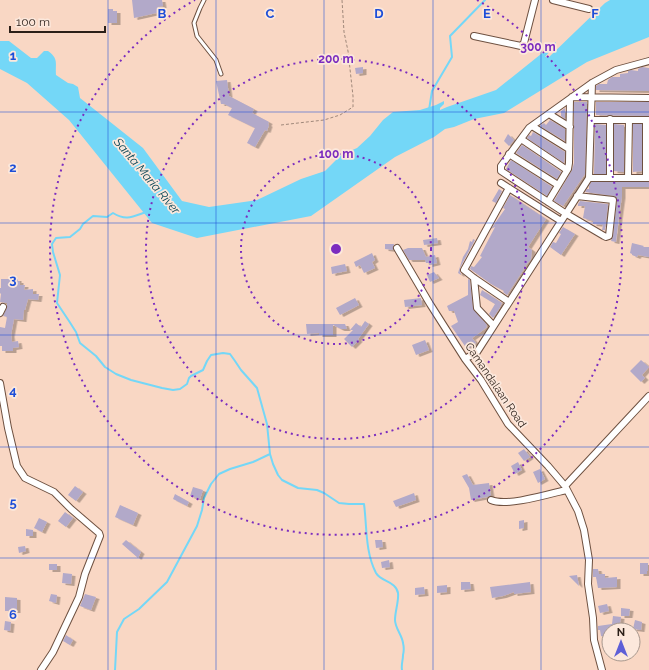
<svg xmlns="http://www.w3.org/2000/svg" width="649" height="670" font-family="Raleway,sans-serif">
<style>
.water{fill:#74d7f7}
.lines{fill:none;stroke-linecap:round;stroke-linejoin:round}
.stream{stroke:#74d7f7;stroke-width:2}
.building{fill:#b2a9c9;filter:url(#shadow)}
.lane-casing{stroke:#6e5141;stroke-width:5}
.street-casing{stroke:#6e5141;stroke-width:8}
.path{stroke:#a0887a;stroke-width:1;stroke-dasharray:3 2;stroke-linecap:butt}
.lane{stroke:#fff;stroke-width:3}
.street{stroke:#fff;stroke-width:6}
.grid{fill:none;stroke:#1d4ed8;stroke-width:1;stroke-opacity:0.55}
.ring{fill:none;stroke:#7b2cbf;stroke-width:2;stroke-dasharray:2 4}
.labels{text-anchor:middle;stroke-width:3.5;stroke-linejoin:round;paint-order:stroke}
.street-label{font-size:11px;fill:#2b1f18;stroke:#fce8dc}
.water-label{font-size:12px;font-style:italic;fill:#084656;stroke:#fce8dc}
.grid-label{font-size:13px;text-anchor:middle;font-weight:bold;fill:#1d4ed8;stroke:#fce8dc;stroke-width:3.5;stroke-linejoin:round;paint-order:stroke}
.centre{fill:#7b2cbf;stroke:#fce8dc;stroke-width:2}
.ring-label{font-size:12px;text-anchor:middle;font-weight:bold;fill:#7b2cbf;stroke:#fce8dc;stroke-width:3.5;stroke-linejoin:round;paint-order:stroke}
</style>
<defs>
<filter id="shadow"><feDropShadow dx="3.5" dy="2" stdDeviation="0" flood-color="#0004"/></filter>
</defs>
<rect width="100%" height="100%" fill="#f9d7c4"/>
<path class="water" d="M610,0H649V37L587,62L504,113L474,119L454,127L445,129L434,137L395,157L311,216L197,238L152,223L69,120L27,83L0,69V41H9L31,58H37L44,51H48C59,59 55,63 56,75L68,83L73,84L78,87L80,98L143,148L182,201L209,207L257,200L301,179L325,171L341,155L357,148L370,136L383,120L393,112L420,110L436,105L444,101V104L440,108V110L447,107L496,90L556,42V44L545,57H549L605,3Z"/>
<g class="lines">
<path class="stream" d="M429,110L432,91L452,57L450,36L485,0
M146,212C132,217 126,221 113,213L107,217L93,216L83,224L80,229L70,237L56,238L52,244L53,252L60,275L57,303L69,321L76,332L80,343L96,356L105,367L116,374L131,380L162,388L173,390L180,389L187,384L189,378L191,376L203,370L207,361L211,355L223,353L230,354L235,361L241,370L257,388L267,424L270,454L273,464L278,475L282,480L298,488L317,490L324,493L339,503L349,504H364C367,526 365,552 376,573C381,582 396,581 398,593C399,601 395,611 395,620C395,628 402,635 403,643C404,647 404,651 403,655C403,661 401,664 402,670
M115,670L117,632L124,619L139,609L167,582L197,526L202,510L204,498L211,484L219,474L230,469L253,462L270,454"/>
</g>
<path class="building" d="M132,0H162L163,6L158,7L161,12L134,18Z
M108,9H113V11H117V23H108Z
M363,67V73L356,74L355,68Z
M642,67L649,68V91L596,90V86L599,84H607L608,80L612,77H620V74L628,73V71L631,70L638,71V69Z
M227,80L229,96L254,109L252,113L269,122L268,124L269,125L267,131L265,130L255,147L247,143L255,128L228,115L232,108L224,104H221L216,81Z
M574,102H587L585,174L563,206L554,201L572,170L574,163Z
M596,102H649V116L596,115Z
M565,108V119L561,116V111Z
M550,120L565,129V141L540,126L544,123L546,125Z
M595,124L606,125V174H594Z
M614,124L624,125V172L614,171Z
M633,124H642V171L633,172Z
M533,132L565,152L564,163L527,138L529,135L531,136Z
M508,134L514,140L509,146L504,141Z
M522,145L561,172L557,179L516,153Z
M511,160L552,187L547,196L506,169Z
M591,182H649V187H622V196L619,217L616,242L611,241L613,236L617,199L614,196L585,192L587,189H589V186Z
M499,189L502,191L496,203L492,201Z
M510,195L546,219L528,247L532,250L531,259L523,269H524L507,295L503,292L504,291L491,284L470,269L471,266L474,267L482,257L480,256L495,227L491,229L505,209L503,208Z
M580,201L608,204L605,230H602L603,225L593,224V221L583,218L585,206H578V204Z
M563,227L575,234L561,255L550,247L553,242L556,243L561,234L559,233Z
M437,238L438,243L424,245L423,240Z
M473,239L475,240L460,268V272L461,274V275L458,273L463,257L468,249L470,241L472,242Z
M632,243L644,246L643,247H649V257L638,255L637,257L632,255V254L630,253Z
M385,244H394L393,250L385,249Z
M408,248H422L426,257L435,255L437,263L429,265V263H426L425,260H409L403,250Z
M372,253L375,260L372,262L375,268L364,273L360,265L356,267L354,262Z
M345,264L347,271L332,274L331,267Z
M434,272L439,278L430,282L427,275Z
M1,279H18V281H20V285H25L24,290L33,289V294H39L38,300L28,299L25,310H24L23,320L14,319L11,335L12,342L18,341L19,347L13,348V351H2V346H0V327L5,328L7,317L3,316L7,307V303L0,302L1,294L0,293V288H1Z
M468,279L470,280L473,309L487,325L486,326L487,327L482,331L472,338L476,343L467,349L451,326L458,322L454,311H449L447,306L468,295Z
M482,290L502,303L499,309L493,318L489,314L495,304L480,295Z
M355,298L359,305L340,315L336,308Z
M421,298L422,305L405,307L404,300Z
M365,321L369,324L358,339L359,340L352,347L344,339L353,330H350L356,323L361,327Z
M306,324H345L347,329H341L333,325V335H319V333L307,334Z
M425,340L429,350L416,355L412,345Z
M641,360L649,367L642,375L645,378L641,382L630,371Z
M524,449L530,457L524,461L518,453Z
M518,462L522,470L515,474L511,466Z
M540,469L545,479L538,483L533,472Z
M467,474L473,485L489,483L491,496L487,497L471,500L469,488L462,476Z
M75,486L83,492L76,501L68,495Z
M193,487L203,490L200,499L190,496Z
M414,493L416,500L396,507L393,501Z
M175,494L189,502L187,506L173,499Z
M120,505L138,513L133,525L115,517Z
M65,512L73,518L66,527L58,521Z
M39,518L47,522L42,532L34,528Z
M524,520V528L519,529V521Z
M26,529L33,530V536H26Z
M126,540L141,552L138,558L122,544Z
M375,540H382L383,547L376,548Z
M25,546L26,551L19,553L18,547Z
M389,560L390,567L382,568L381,562Z
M640,563H648V571H647V574H640Z
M49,564H57V570H49Z
M593,569H598L599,574H605V578L617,577V587L598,588L596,577H593Z
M63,573L72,574L71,584L62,583Z
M577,575L579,586L569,576Z
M461,582H470L471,589L461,590Z
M530,582L531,592L514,594V592L503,596L492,598L490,587Z
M447,585V592L437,593V586Z
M424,587L425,594L415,595V588Z
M51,594L57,595L56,603L49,601Z
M85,594L96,597L91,610L80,606Z
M5,597L17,598V611H5Z
M607,604L609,611L600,613L598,606Z
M621,608L630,609L629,616H621Z
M613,616L621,617L619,630H608L609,636L604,637L601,636L600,630H598V626L612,624Z
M635,620L642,622L641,630L633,629Z
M5,621L11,622L10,631L4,630Z
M66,635L73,640L70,645L63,641Z"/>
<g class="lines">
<g class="lane-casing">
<path id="lane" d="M204,0L200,8L194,23L197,36L216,60L221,74"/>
</g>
<g class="street-casing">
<path id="street" d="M553,0L589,9
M474,36L521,46L524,43L535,0
M572,97L649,98
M549,114L570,127
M591,120H649
M532,126L569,149
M521,139L567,170
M509,154L558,185
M610,177V119
M589,178H649
M628,178L629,120
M646,178V120
M501,183L561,221
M509,188L464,270L474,278L509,302
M577,196L613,200L609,236L606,237L604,236L565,213L501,171V166L529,128L592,83L616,70L649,61
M548,202L568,169L569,163L570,99
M397,248L430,304L465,359L481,380L508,424L548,466L565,486L578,511L584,530L589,560L588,584L593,618L594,640L602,670
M474,278L477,308L493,325
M0,313L3,307
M465,359L477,352L589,178L592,83
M0,383L8,428L17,466L25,478L54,492L71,509L99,533L100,536L85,574L79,597L53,652L41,670
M565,486L649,396
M491,500C507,507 549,494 566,490"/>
</g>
<path class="path" d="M281,125L324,120L340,115L353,107V96L348,51L344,32L342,0"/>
<use href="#lane" class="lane"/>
<use href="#street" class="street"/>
</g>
<path class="grid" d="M108,0V670M216,0V670M324,0V670M433,0V670M541,0V670M0,112H649M0,223H649M0,335H649M0,447H649M0,558H649"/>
<g class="ring">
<circle cx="336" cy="249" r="95"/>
<circle cx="336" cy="249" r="190"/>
<path d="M477 0A286 286 0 1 1 195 0"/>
</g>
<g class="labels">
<g class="street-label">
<text transform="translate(496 385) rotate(56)" y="4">Camandalaan Road</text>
</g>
<g class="water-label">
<text transform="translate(147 176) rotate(50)" y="4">Santa Maria River</text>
</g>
</g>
<g class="grid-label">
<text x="162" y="18">B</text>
<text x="270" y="18">C</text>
<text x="379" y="18">D</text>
<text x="487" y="18">E</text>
<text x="595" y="18">F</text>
<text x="13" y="60">1</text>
<text x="13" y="172">2</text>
<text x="13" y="284">3</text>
<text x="13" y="395">4</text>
<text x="13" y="507">5</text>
<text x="13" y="619">6</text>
</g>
<circle cx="336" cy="249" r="6" class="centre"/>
<g class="ring-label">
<text x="538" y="51">300 m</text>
<text x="336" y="63">200 m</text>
<text x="336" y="158">100 m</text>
</g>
<g transform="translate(621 642)"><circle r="19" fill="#fce8dc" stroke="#a8988e"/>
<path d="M0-3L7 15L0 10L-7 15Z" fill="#5e5fd7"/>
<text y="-6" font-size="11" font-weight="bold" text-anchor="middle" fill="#2b1f18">N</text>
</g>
<path d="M10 26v6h95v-6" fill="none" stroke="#2b1f18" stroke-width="2"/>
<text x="16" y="26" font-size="12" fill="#2b1f18" stroke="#fce8dc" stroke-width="3" paint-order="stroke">100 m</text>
</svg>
